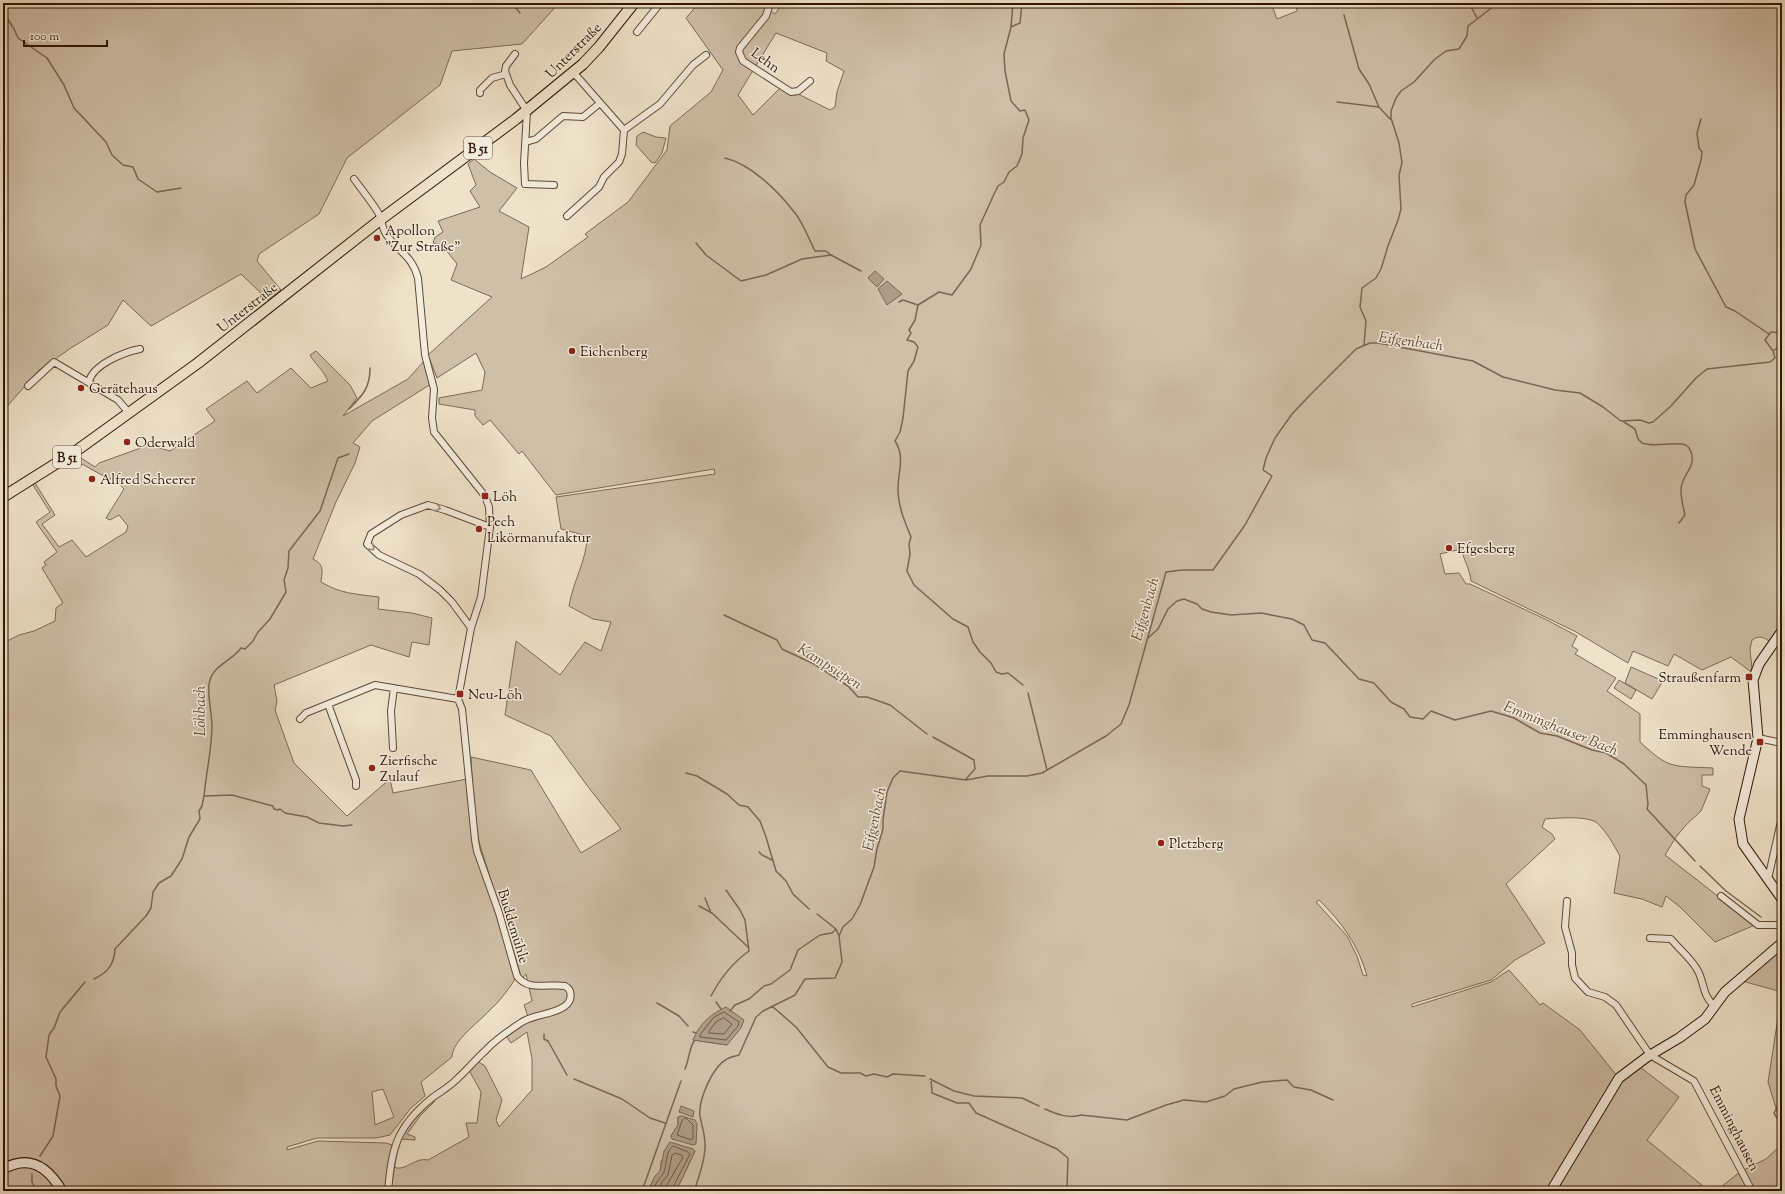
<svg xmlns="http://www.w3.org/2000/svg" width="1785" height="1194" font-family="'Sorts Mill Goudy',serif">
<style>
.green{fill:#cebfa7;stroke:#7e6a54;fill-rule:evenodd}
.water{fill:#ad9c85;stroke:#7b6651}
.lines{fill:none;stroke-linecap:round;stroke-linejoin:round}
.shore{stroke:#6e5844;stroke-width:1}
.stream{stroke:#7b6651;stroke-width:1.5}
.street-casing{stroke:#5f4834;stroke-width:8}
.secondary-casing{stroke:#2f1502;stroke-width:11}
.primary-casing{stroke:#2f1502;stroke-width:12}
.street{stroke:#f4ecdc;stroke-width:6}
.secondary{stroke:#f4ecdc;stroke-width:9}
.primary{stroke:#eee2c9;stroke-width:10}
.oneway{stroke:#9b8b7a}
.poi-dot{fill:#8f2418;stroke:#f4ecdc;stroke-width:1.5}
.labels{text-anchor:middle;stroke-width:3;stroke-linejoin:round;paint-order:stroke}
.shield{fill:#f4ecdc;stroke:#6a5643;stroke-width:1}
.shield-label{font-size:13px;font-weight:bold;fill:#2f1502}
.street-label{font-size:14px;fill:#2f1502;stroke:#f4ecdc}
.poi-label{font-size:14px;fill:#2f1502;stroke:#f4ecdc;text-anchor:start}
.water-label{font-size:15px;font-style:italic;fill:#614b36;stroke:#f4ecdc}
</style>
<rect width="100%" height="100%" fill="#eee2c9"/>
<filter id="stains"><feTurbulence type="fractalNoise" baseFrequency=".005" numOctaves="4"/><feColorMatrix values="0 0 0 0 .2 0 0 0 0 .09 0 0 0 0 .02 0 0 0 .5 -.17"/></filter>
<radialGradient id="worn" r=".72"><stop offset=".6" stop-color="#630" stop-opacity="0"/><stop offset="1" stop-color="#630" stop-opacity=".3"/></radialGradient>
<path class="green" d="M3,3H559L522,44L452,51L440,85L347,158L319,214L259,254L257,261L281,290L268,300L241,274L151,326L123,300L108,325L71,348L39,370L3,411Z
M699,3H766V8L775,14L783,3H1271L1277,19L1297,11L1296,3H1782V626L1770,642C1764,637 1759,635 1752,640L1750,649L1752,669L1750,671L1731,657L1702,670L1674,654L1668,666L1633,651L1628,663L1576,632L1471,581C1470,570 1464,560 1461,549L1440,554L1445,574L1459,573L1466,584H1470L1545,619L1577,636L1572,646L1578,650L1575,654L1616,678L1607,691L1640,714V742C1648,749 1659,760 1670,764C1683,768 1699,767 1713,768V775H1702V786L1710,789L1701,811L1686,825L1676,837L1665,855L1755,925L1715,942L1680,907L1666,896L1662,907L1642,899L1614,893L1620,856C1615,847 1603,825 1594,821C1582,816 1558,818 1545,819L1542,827L1552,834L1555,839L1506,884L1545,943L1515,960L1491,980L1412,1004V1007L1491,982L1509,970L1540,1005L1543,1003L1580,1030L1617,1076L1553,1191H674L680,1183L695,1151L693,1149L685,1147L661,1161C661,1163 661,1168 660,1171C657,1178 650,1180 650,1191H389L393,1164L396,1168C407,1170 416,1157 428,1160L469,1137L466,1123H477L481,1092L469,1070L477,1061L485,1066L502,1100L496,1120L499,1127L532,1090V1059L527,1032L511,1043L506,1036L529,1020L524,1005L532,1001L526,974L522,979L479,842L474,812L471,757L531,770L581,853L621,829L586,784L551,736L505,715L516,641L560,675L585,642L601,651L611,622L593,619L569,606C573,581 587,560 587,536L561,529L556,497L715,474L714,469L556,495L522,451L519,454L490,420L483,425L475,416V410L439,404V398L482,390L485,372L476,353L437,378L428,355L492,297L451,280L457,264L442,245L433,243L435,237L443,232L438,221L480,207L470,191L476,185L468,164L474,159L490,172L517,188L499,211L529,227L521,279L546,267L588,237L585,234L628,202L667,150L670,126L711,92L723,70L686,18ZM776,33L827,53L826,61L844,71L837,92L835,107L830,110L798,94L795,95L780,88L753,115L738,95ZM1319,900C1341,921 1359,946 1367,976L1363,975L1357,956L1347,936L1316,902ZM726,1007L730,1011L727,1045L693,1040ZM682,1116L693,1145L671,1136L678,1125V1117Z
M643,132L656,137L666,138L662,153L655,163L651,162L636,145L637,136Z
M316,351L350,385L357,398L343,416L408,379L424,361L426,372L431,384L372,421L353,443L360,447L355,463L336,502L313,559C325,565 322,571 321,582C341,594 356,594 379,597L378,609L412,613L432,618L429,645L412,642L409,657L371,645L274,685L277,701L275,710L294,763L347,816L390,779L393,793L467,779L471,825L515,976L514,981C507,991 499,1002 490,1010C479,1022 452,1041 452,1057L421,1082L425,1096L411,1108L390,1135L376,1138H317L287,1147V1150L318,1141L386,1143L392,1145L386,1191H3V643L19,635L34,631L55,621L56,608L63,603L42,568L46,565L44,562L57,552L36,522L50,512L33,485L35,483L55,515L42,524L59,547L72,540L86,557L126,532L128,526L119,515L110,520L106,518L124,489L115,479H109L82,464L79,468L73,458L78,456L95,467L99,463L149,445L170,451L215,421L206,409L247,381L257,393L291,368L311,388L328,381C324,371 315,364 310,355ZM383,1089L394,1117L375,1125L372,1092Z
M1631,667L1663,681L1652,699L1625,683Z
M1619,680L1636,690L1631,699L1614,688Z
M1782,945V1128L1768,1082L1782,992L1742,981Z
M1640,1067L1679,1097L1647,1140L1709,1191H1556L1623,1078Z
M433,1099L435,1101L420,1116L407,1134L415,1137V1140L401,1139L405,1129Z
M1782,1144V1191H1753L1742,1171L1766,1159Z
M1740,1172L1751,1191H1716Z"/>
<path class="water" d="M875,271L884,279L877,287L868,278Z
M887,281L902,294L887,305L878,289Z
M726,1007L744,1020L741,1028L727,1045L693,1040C699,1024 711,1014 726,1007Z
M681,1106L694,1111L693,1117L679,1112Z
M682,1116L695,1120L697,1124L696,1144L693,1145L672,1139L671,1136L678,1125V1117Z
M670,1142L693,1149L695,1151L680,1183L674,1191H650V1187L655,1176L660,1171L664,1151Z"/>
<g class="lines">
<path class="shore" d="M724,1012L739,1022L738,1026L726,1040L700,1037V1035L713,1018Z
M724,1018L732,1024L724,1034L709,1033V1031L716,1022Z
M685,1118L687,1119L693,1125V1138L692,1140L677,1135L682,1121Z
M654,1191C654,1183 659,1180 663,1174C668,1165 664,1153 673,1146L688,1152L690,1154L671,1191
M659,1191L662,1182L668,1175L672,1155L675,1153L682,1155L683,1157L667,1185L666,1191"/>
<path class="stream" d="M512,3L520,13
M1022,3L1020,23L1011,27L1004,54L1005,71L1011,101L1020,111L1025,110L1029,120L1023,138L1022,154L1017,166L1009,172L1004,182L998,186L995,192L980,225L981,245L971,269L952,295L939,292L918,305L915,320L909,330L911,333L907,340L914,342L918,347L914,361L908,371L903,418L900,432L895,441C906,457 897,474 898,492C899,509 905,522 911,537L909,544L910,554L907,571L914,585L953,619L968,627L973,642L980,652L991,663L996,672L1002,674L1008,673L1023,685
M1469,3L1477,18
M3,12L14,29L18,38L47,58L64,85L74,108L106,142L112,155L123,165L133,167L138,179L157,192L181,188
M1344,15L1359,69L1369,84L1379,107L1390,119
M1011,27L1013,3
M1337,102L1379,107
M1701,119L1697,133L1699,148L1702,152L1701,160L1694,185L1686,195L1685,202L1695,249L1726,307L1735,311L1769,334
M725,158C751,164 779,192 795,213C803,223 809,239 815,251H826L831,255L861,271
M696,243L706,255L741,281L766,275L802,259L831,255
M899,302L903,300L918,305
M1364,345L1366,321L1360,307L1362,288L1376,278L1381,269L1388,246L1398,220L1401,209L1399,175L1402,163L1399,143L1391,118V111L1396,98L1401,91L1414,82L1435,59L1446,51L1459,49L1467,36L1468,26L1498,3
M1773,351L1782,345
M349,409C363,395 370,388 370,368
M1624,422L1635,429L1638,439L1642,443C1656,448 1672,441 1686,445C1689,447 1690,449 1691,452C1696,466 1685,472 1682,484C1679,493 1683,506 1685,515L1679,523
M724,615L777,640L782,649L814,664L848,686L858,697H867L890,705L927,734
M1147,639L1158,629L1168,609L1177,601L1184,599L1197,604L1202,609L1211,612L1231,615L1261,613L1292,619L1304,625L1312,640L1325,643L1359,679L1374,683L1391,702L1404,709L1410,717L1423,719L1431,711L1455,720L1491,711L1514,718L1540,733L1557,736L1592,750L1606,753L1624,764L1646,785L1648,804L1647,809L1695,861
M1028,693L1047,770
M933,737L974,760L975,769L966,779
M686,773L697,776L727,794L739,805L748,807L760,821L766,837L776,871L786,881L793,894L809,909
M205,796L232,795L273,806L274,809L278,810L280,809L285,813L307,817L319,823L343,826L352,825
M759,852L762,855L772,860
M1700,866L1726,891L1761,917
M705,898L711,913
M699,906L712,913L749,948
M817,914L836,929L839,936
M94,979C108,972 114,965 115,949L146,916L151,908L153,892L159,883L171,876L182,859L189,837L200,819L199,811L202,806L204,796C206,773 212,749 212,726C212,713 206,691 210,680C214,665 233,660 241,648L245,649L253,641L258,632L270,619L286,592L284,580L288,568L289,551L320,511L338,458L349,454
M711,996C721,977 732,963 749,951L745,920L740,910L726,890
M716,1002L721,1009
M657,1003L679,1016L688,1026
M772,1006L796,1027L828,1067L841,1073H860L866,1076L874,1074L887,1077L893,1074L925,1076
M730,1011L735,1005L749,999L764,986L771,984L790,970L798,950L820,935L832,933L836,929
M693,1032L696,1033
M544,1034V1039L548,1041L567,1075
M685,1069C689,1060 689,1049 694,1041
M574,1079L622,1099L650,1118L665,1123
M930,1079L954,1091L974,1096L1022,1098L1039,1106
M931,1079L932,1093L957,1103H969L976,1113L1057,1149L1068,1158L1067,1187L1069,1191
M1782,1098L1774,1113L1780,1123V1149L1782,1150
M1045,1109C1056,1114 1069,1119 1081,1115L1127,1120L1166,1105L1184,1100L1206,1102L1225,1096L1234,1089L1262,1082L1287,1080L1294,1087L1311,1090L1333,1100
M40,1156L53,1136L60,1096L56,1086V1079L46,1057L49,1035L54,1028L60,1012L85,982
M32,1174V1182L37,1191
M642,1191L681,1081
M694,1191C699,1177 704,1164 705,1149C706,1137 702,1127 700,1116C698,1100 713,1066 727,1059C730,1057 735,1056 739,1055L756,1017L763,1011L795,995L805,979L835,978L842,962L839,936L843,927L852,919L860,905L874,867L877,849L883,829V820L887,792L893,778L900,771L966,780L988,776H1027L1042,773L1106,736L1121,724L1129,705L1166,572L1182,570H1213L1245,525L1272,476L1263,470L1266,458L1275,438L1292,414L1311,394L1356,349L1370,343H1378L1473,361L1503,377L1555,390L1580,393L1603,407L1621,421L1640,420L1649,423L1653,422L1671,406L1696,378L1707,369L1770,362L1775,358L1773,351L1765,340L1771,332L1780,333L1782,330"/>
<g class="street-casing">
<path id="street" d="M770,3L766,16L740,48L739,52L743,61L791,92L798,91L810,81
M637,32L658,6L653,3
M515,54L506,66L505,71L510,85L527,111L524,163L525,184L554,185
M574,73L624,130
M480,93V90L492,78L506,74
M624,130L660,104L693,65L706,55
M526,142L536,139L563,116L583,117L600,103
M354,179C362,190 372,202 379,214C382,221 382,228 386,234C398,252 412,255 418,278L425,355L434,389L432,418L434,432L485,496L489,507L490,527L481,597L471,628L458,699L462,709L475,840L477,851L499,913L517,976C528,992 549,983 565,986C573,990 572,1001 565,1006C553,1015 535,1014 522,1022C510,1030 496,1039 486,1050C476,1059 466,1071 456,1080C449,1087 440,1092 432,1098C396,1127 392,1148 388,1191
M567,216L599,187L604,177L619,162L622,154L624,130
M89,382C92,365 124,352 140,349
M28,386L54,362L118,400L129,413
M471,628L452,602L440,590L419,574L379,555L367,544L371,534L401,515L428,505L445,510L490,527
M328,704L356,780V786
M300,719L306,713L375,685L458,699
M1758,738L1782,743
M393,748L391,711L394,688
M1768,879L1782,817
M1721,896L1758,925H1782
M1567,901L1565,927L1572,953V965L1575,978L1588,992L1605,997L1616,1005L1650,1055L1694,1081L1752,1191
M1650,938L1671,939C1679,949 1692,959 1698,971C1704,982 1703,997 1714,1005"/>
</g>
<g class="secondary-casing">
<path id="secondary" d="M1782,631L1759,664L1753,680L1758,738L1739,819L1743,844L1782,899
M3,1169C30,1154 48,1167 62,1191
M1551,1191L1619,1078L1647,1057L1679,1038L1705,1019L1725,992L1782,943"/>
</g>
<g class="primary-casing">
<path id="primary" d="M3,497L76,451L198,363L380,220L516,119L583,64L599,47L634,3"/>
</g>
<use href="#street" class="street"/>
<use href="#secondary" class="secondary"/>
<use href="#primary" class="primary"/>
</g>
<defs><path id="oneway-chevron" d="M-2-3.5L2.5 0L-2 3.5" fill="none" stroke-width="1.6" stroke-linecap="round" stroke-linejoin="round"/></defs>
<g class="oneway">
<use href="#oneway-chevron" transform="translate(438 508) rotate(19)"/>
<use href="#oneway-chevron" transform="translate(372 548) rotate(44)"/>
</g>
<g class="poi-dot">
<circle cx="377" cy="238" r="4"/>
<circle cx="572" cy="351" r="4"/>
<circle cx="81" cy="388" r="4"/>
<circle cx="127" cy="442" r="4"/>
<circle cx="92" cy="479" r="4"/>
<rect x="481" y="492" width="8" height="8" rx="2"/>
<circle cx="479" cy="529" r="4"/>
<circle cx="1449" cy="548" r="4"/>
<rect x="1745" y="673" width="8" height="8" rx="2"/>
<rect x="456" y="690" width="8" height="8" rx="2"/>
<rect x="1756" y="738" width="8" height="8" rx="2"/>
<circle cx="372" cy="768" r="4"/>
<circle cx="1161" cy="843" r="4"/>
</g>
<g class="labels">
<g class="shield">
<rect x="464" y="137" width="28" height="22" rx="3"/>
<rect x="53" y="446" width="28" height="22" rx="3"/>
</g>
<g class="shield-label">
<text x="478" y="153">B 51</text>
<text x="67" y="462">B 51</text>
</g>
<g class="street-label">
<text transform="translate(573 50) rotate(-45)" y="5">Unterstraße</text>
<text transform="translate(766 60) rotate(36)" y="5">Lehn</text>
<text transform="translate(247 307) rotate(-38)" y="5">Unterstraße</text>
<text transform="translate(514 926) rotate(73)" y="5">Buddemühle</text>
<text transform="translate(1735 1128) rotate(63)" y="5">Emminghausen</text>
</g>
<g class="poi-label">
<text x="385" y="235">Apollon<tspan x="385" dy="16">"Zur Straße"</tspan></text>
<text x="580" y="356">Eichenberg</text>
<text x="89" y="393">Gerätehaus</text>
<text x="135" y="447">Oderwald</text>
<text x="100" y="484">Alfred Scheerer</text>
<text x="493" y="501">Löh</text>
<text x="487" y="526">Pech<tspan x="487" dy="16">Likörmanufaktur</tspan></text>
<text x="1457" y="553">Efgesberg</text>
<text x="1741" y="682" text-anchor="end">Straußenfarm</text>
<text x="468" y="699">Neu-Löh</text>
<text x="1752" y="739" text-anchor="end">Emminghausen<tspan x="1752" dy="16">Wende</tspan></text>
<text x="380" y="765">Zierfische<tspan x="380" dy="16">Zulauf</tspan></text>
<text x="1169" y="848">Pletzberg</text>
</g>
<g class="water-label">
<text transform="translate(1411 341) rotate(8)" y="5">Eifgenbach</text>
<text transform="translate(1145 609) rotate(-74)" y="5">Eifgenbach</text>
<text transform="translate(830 666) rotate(32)" y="5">Kampsiepen</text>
<text transform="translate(200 711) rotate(-90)" y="5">Löhbach</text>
<text transform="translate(1561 728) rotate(22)" y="5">Emminghauser Bach</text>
<text transform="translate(874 819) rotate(-78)" y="5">Eifgenbach</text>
</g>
</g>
<rect width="1785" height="1194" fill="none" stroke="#eee2c9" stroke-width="16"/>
<rect x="4" y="4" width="1777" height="1186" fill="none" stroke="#2f1502" stroke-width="2"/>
<rect x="8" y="8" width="1769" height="1178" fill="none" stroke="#2f1502"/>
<path d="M24 40v6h83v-6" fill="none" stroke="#2f1502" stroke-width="2"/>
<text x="30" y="40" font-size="12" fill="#2f1502" stroke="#f4ecdc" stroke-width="3" paint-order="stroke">100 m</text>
<rect width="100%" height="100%" filter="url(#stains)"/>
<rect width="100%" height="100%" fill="url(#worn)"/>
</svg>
